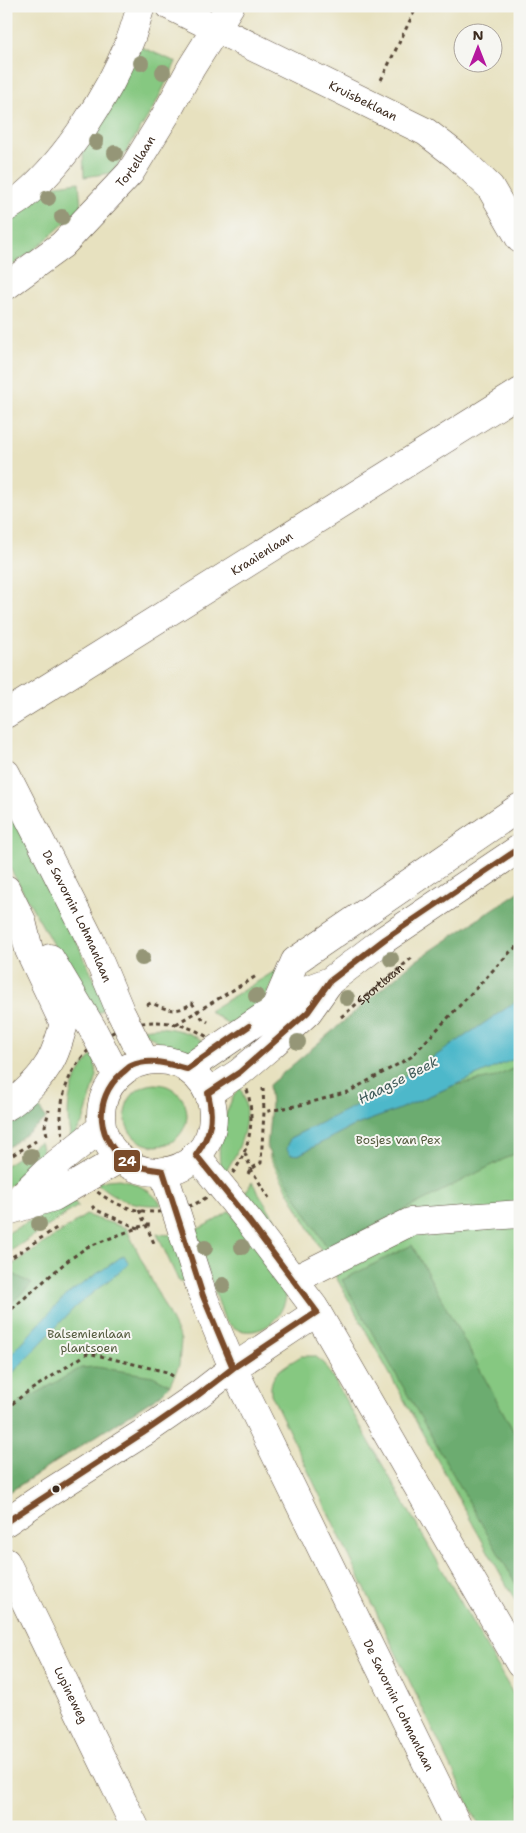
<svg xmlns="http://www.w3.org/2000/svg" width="526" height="1833" font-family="'Shantell Sans',sans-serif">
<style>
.green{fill:#86c881;stroke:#607950}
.forest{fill:#6cac6f;stroke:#546b46}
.water{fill:#4db8ca;stroke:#447174}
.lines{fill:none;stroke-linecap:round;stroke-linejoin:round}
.minor-casing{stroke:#554536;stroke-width:29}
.major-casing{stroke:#554536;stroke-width:29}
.path{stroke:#554536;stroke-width:3;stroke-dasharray:4 4;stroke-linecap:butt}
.minor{stroke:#fff;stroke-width:28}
.major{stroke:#fff;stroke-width:28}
.bus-1-casing{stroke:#f6f6f2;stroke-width:10}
.bus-1{stroke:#7a4b2a;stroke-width:6}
.tree{fill:#959677}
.bus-dot{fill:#3b2a1e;stroke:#f6f6f2;stroke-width:2}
.labels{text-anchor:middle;stroke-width:4;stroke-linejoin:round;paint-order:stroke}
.street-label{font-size:12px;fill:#3b2a1e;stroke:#f6f6f2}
.park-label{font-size:12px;fill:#52593c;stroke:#f6f6f2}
.water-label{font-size:14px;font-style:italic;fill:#415c5a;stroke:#f6f6f2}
.line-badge{stroke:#f6f6f2;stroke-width:2}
.badge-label{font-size:14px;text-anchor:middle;font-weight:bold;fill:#fff}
</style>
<rect width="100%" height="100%" fill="#f6f6f2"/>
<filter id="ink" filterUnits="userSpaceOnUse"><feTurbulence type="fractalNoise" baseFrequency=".02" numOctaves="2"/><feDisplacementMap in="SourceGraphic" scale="10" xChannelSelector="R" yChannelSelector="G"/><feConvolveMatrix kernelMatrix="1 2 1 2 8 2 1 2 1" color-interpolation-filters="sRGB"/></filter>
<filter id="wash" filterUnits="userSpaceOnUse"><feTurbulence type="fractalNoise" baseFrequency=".0096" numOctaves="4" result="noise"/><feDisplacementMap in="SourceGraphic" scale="20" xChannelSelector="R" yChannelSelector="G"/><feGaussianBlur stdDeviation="1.12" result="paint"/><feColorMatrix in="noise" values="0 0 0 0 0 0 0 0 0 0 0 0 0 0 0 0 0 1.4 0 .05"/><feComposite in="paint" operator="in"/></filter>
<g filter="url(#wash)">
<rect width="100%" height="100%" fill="#e7e1bf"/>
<path class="green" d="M141,47L176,62L155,105L118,165L111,173L84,177L83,147Z
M79,182L81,208L39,246L6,270V224L19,215L50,186Z
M6,789L107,1007L93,1016L6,861Z
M520,897V1609L270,1158L269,1130Z
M280,968L263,1003L233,1027L209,1011Z
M160,1027C181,1030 192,1033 209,1045C178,1057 165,1049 141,1029Z
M94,1054L97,1076L83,1122L71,1140C64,1106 69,1079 94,1054Z
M125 1115a31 31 0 1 1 62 0a31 31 0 1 1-62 0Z
M240,1087C254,1116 241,1150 224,1174C212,1154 225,1104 240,1087Z
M40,1142L45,1160L6,1188V1165Z
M119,1179C137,1183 151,1190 162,1205C135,1206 117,1201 97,1183L107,1180Z
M252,1182L284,1234L276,1239L241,1199Z
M71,1198L78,1206L6,1254V1234Z
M230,1211L287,1289C286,1314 266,1337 239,1330C234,1328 229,1324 225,1321L194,1231L214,1221Z
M86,1215L126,1228L181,1340L179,1365L170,1385L160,1395L6,1494V1269Z
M157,1234L174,1235L186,1279L184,1282H179Z
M301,1356H315L325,1364L520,1706V1827H480L271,1394C269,1371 285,1367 301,1356Z"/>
<path class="forest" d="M520,891V999L402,1079L368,1100L290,1138L298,1155L351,1127L397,1110L455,1085L496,1077L520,1065V1151L328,1249L267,1149L271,1104L269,1085L411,964Z
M32,1096L46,1119L6,1149V1118Z
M412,1245L520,1443V1591L342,1280Z
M6,1270L32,1284L6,1308Z
M96,1367L153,1376L170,1385L160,1395L6,1494V1415L21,1402L81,1368Z"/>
<path class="water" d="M520,999V1055L512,1060L397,1110L351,1127L298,1155L290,1154L287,1149L290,1138L379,1094Z
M124,1255L129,1264L75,1307L6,1380V1360L65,1296Z"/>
</g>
<g filter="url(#ink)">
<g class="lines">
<g class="minor-casing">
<g id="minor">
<path id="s2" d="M170,6L426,132L457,156L490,187L520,239"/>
<path d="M6,208C13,204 20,200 25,195C67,159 109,94 129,43C134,31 137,18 141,6"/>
<path id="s3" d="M6,286L62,245L130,173L165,116L191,68L230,6"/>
<path id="s4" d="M6,714L520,392"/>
<path id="s5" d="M6,773L90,939L121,1013L145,1061"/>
<path d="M6,889L22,921L29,950L64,1024C59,1039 56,1055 46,1068C39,1080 18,1100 6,1107"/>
<path d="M50,958L92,1028L117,1076"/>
<path d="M275,1008L295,961L520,807"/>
<path d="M196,1155L249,1221L314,1307L520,1664"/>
<path id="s6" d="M163,1171L203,1296L233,1368L458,1827"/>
<path d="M294,1280L410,1222L520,1214"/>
<path d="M6,1522L47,1494L143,1433L198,1395L233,1368L317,1312"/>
<path id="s7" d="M6,1562L135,1827"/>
</g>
</g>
<g class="major-casing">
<path id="major" d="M101 1116a56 56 0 1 1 112 0a56 56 0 1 1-112 0Z
M187,1069L300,992L330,981
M208,1093L240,1072L273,1044L308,1012L330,981L385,939L520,848
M6,1211L45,1173L102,1127
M8,1211L54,1197L121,1158"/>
</g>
<g class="path">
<path d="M381,80L417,6"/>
<path d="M147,1005L151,1003C168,1010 176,1014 192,1003L202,1018L208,1022"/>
<path id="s1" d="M341,1017L413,957"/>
<circle cx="156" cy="1117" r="95"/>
<path d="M176,1024L258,975"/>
<path d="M263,1088L264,1112"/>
<path d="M47,1135L45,1126L49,1110"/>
<path d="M245,1153L251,1169L269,1198"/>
<path d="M6,1159L36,1141"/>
<path d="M248,1174L251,1169L261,1163L264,1112L305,1104L348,1092L411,1057L512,950L520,945"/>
<path d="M92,1206L96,1210L138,1228"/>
<path d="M139,1210L154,1243"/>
<path d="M6,1261L58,1227"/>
<path d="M6,1314L66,1262L87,1247L145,1225H152"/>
<path d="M6,1409L23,1395L88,1353L167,1372L174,1377"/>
</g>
<use href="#minor" class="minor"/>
<use href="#major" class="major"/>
<g class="bus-1-casing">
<path id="bus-1" d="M233,1368L203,1296L163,1171C153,1169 138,1168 130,1163C96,1143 92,1099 122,1073C125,1071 128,1067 131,1066C150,1057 169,1064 187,1069L249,1026
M6,1522L143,1433L198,1395L233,1368L317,1312L249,1221L196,1155C211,1135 214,1117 208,1093L240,1072L308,1012L330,981L385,939L520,848"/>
</g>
<use href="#bus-1" class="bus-1"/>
</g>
<g class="tree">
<circle cx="141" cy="63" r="8"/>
<circle cx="163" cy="72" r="8"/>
<circle cx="96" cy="142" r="8"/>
<circle cx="115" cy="153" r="8"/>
<circle cx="48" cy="198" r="8"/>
<circle cx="62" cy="217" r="8"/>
<circle cx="142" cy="958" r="8"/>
<circle cx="391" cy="959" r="8"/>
<circle cx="256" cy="996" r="8"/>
<circle cx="347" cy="998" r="8"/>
<circle cx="298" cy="1042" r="8"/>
<circle cx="31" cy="1156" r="8"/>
<circle cx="39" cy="1224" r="8"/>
<circle cx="242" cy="1247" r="8"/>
<circle cx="205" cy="1248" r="8"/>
<circle cx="223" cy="1285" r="8"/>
</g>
</g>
<circle class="bus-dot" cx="56" cy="1489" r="4.5"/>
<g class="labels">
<g class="street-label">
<text dy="4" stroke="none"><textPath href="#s2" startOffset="215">Kruisbeklaan</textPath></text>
<text dy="4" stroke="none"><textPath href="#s3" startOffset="181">Tortellaan</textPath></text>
<text dy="4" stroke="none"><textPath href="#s4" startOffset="302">Kraaienlaan</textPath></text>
<text dy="4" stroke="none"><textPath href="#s5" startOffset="160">De Savornin Lohmanlaan</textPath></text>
<text dy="4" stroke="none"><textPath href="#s1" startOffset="51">Sportlaan</textPath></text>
<text dy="4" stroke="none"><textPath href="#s7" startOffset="148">Lupineweg</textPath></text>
<text dy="4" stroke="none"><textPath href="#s6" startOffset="585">De Savornin Lohmanlaan</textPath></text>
</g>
<g class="park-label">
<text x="398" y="1144">Bosjes van Pex</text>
<text x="89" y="1338">Balsemienlaan<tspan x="89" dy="14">plantsoen</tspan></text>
</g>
<g class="water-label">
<text transform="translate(398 1080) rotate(-27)" y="5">Haagse Beek</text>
</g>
</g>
<rect class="line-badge" x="113" y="1149" width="28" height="24" rx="5" fill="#7a4b2a"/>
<g class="badge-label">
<text x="127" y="1166">24</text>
</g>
<rect width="526" height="1833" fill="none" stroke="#f6f6f2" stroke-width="25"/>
<g transform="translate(478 48)"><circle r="24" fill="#f6f6f2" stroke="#aba49d"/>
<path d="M0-4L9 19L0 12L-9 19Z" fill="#b5179e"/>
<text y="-8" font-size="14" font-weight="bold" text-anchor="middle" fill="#3b2a1e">N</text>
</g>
</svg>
